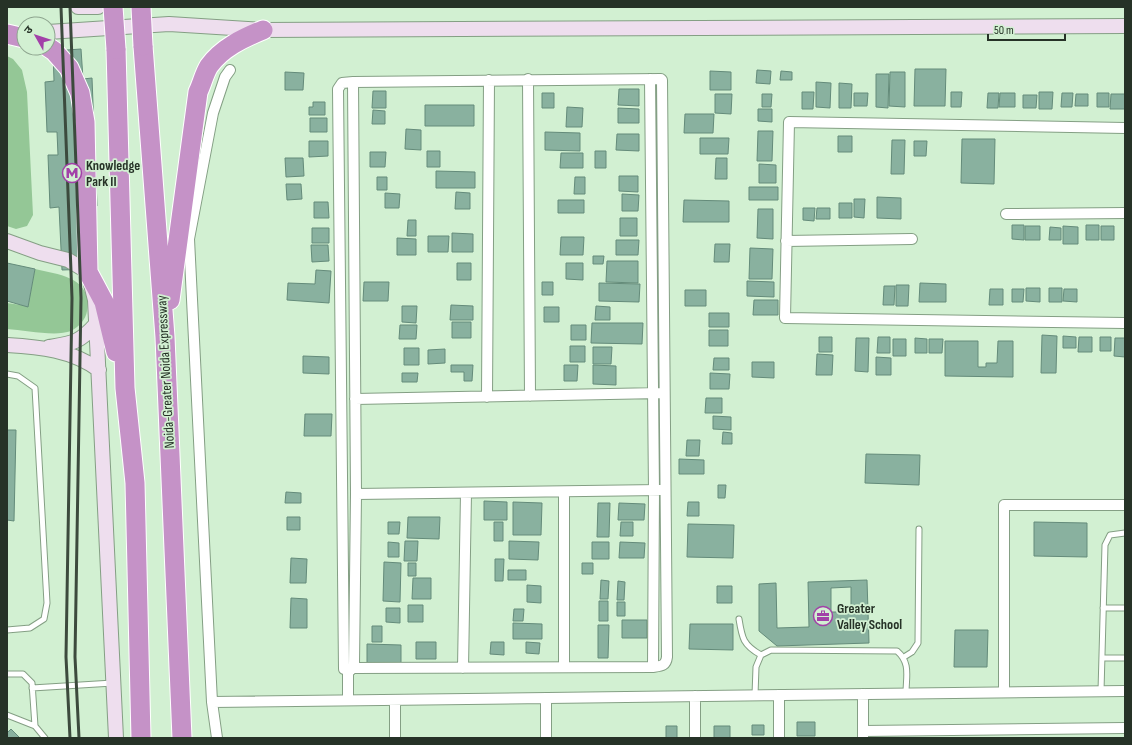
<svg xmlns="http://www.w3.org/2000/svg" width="1132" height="745" font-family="'Sofia Sans Condensed','Noto Sans Devanagari',sans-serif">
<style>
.green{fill:#94c796}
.building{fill:#89b19f;stroke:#648b7a;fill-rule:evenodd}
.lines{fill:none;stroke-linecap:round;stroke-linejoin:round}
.lane-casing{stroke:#849f84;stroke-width:7}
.street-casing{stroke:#849f84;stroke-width:12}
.secondary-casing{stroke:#849f84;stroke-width:16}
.highway-casing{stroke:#fff;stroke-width:21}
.lane{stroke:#fff;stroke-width:5}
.street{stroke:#fff;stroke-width:10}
.secondary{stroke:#eedeee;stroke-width:14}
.highway{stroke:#c592c7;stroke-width:19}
.rail{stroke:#3c4a3d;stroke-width:3}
.highway-bridge-casing{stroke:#fff;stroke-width:21;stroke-linecap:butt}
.highway-bridge{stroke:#c592c7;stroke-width:19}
.labels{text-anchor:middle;stroke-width:3.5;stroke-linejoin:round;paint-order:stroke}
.poi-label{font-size:14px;font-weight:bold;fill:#263227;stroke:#d2f0d2;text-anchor:start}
.street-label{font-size:14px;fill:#263227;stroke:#d2f0d2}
</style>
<rect width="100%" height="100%" fill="#d2f0d2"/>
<path class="green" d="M7,56L13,59L22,70L27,92L33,215L27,226L16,229L7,226Z
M35,269C60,275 92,277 87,311C86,319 79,327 71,331C55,337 25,330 7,329V303L28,306Z"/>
<path class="building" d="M81,49L83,79L92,78L97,206L87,207L90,269L62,270L59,207L50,208L48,155H58L57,132H47L45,82L54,81L53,51Z
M915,69H946L945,106H914Z
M757,70L771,71L770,84L756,83Z
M710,71L731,72V90H710Z
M781,71L792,72V80H780Z
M285,72L304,73L303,90H285Z
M890,72H905V107L889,106Z
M876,74H889L888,108L876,107Z
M816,82L831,83L830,108L816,107Z
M839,83L852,84L851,108H839Z
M619,89H639V106L618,105Z
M373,91H386V108H372Z
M802,92H814L813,109H802Z
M951,92H962L961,107H951Z
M1039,92H1053L1052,109H1039Z
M542,93H554V108H542Z
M854,93H868L867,106H854Z
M988,93H999L998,108H987Z
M1000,93H1015V107H999Z
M1062,93H1073L1072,107H1061Z
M1097,93H1109V107H1097Z
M715,94H732L731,114L715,113Z
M762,94H772L771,107H762Z
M1076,94H1088V106H1075Z
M1111,94H1125V109H1110Z
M1023,95H1037L1036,108H1023Z
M313,102H325V115H309V107H313Z
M425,105H474V126H425Z
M567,107L583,108L582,127H566Z
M618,108L639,109V123H618Z
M758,109H772V122L758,121Z
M373,110L385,111V124H372Z
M685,114H714L713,133H684Z
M310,118H327V132H310Z
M406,129L421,130V150L405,149Z
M758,131H773L772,161H757Z
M545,132L580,133V151L545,150Z
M617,134H639V151L616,150Z
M838,136H852V152H838Z
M700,138H729L728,154H700Z
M962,139H995L994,184L961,183Z
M892,140H905L904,174H891Z
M309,141H328V156L309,157Z
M914,141H927L926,156H914Z
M427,151H440V167H427Z
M595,151H606V168H595Z
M370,152H386L385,167H370Z
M561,153H583V168H560Z
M285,158H303L304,176L286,177Z
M716,158H727V179H715Z
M759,164L776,165V183H759Z
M436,171L475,172V188H436Z
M619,176H638V192L619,191Z
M377,177H387V190H377Z
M575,177H585V194H574Z
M286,184H301L302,199L287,200Z
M749,187H778V200H749Z
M456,192L470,193V209H455Z
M385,193L400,194L399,208H385Z
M622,194L639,195L638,211H622Z
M877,197L901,198V219L877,218Z
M854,199H865L864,218L854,217Z
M558,200H584V213H558Z
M684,200L729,201V222H683Z
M314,202H328L329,218H314Z
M839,203H852V218H839Z
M803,208H815L814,221L803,220Z
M817,208H830V219H816Z
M758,209H773V239L757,238Z
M620,218H637V236H620Z
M408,220H416V236H407Z
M1012,225H1024V240L1012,239Z
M1086,225H1099V240H1086Z
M1025,226H1040V240H1025Z
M1063,226L1078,227V244H1063Z
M1101,226H1114V240H1101Z
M1050,227L1061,228V240H1049Z
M312,228H329V243H312Z
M452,233L473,234V252H452Z
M428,236H449L448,252H428Z
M561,237H584L583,255H560Z
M397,238L416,239V255H397Z
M616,240H639L638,255H616Z
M715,244H730L729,262H714Z
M311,245H328L329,261L312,262Z
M750,248L773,249L772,279H749Z
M593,256H604L603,264H593Z
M607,261H638V283L606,282Z
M7,263L35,269L28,307L7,301Z
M457,263H471V280H457Z
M566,263H583V280L566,279Z
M316,270L331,271L329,303L287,300L288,283L315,284Z
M747,281L774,282V297L747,296Z
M364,282H389L388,301H363Z
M542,282H553V295H542Z
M599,283L640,284L639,302L599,301Z
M920,283L946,284V302H919Z
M896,285H909L908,306H896Z
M884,286H895L894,305H883Z
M1026,288H1040V302L1026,301Z
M1049,288H1062V302H1049Z
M990,289H1003V305H989Z
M1012,289H1024L1023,302H1012Z
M1064,289H1077V302L1063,301Z
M685,290H706V306H685Z
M754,300H778V315H753Z
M451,305L473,306V320H450Z
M402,306H417L416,323L402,322Z
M596,306L610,307V320H595Z
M544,307H559V322H544Z
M709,313H729V327H709Z
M452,322H471V338H452Z
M592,323H643L642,344L591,343Z
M400,325H417L416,339H399Z
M571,325H586V340H571Z
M709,330H728V346H709Z
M1042,335L1057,336L1056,373H1041Z
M1063,336L1076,337V348H1063Z
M819,337H832V352H819Z
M878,337H890V353H877Z
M1079,337H1092V352H1078Z
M1100,337H1111V351H1100Z
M856,338H869L868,372L855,371Z
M915,338L927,339V353H915Z
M1115,338H1125V357L1114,356Z
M893,339H906V356H893Z
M929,339H943L942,353H929Z
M945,341H978V367H986V363H997L998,341H1013V377L945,376Z
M570,346H585V362H570Z
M593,347H612L611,364H593Z
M404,348H419V365H404Z
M445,349V363L428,364V350Z
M817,354L833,355L832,375H816Z
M303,356L329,357V374L303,373Z
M876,357L891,358V375H876Z
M714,358H729V370H713Z
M752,362H774V378L752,377Z
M451,365H473L472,381H464V372H451Z
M564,365H578L577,381H564Z
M593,365L616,366V385L593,384Z
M402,373H418L417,382H402Z
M710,373L730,374L729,389H710Z
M706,398H722V413H705Z
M305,414H332L331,436H304Z
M713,416L731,417V430L713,429Z
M7,430H16L14,521L7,520Z
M723,432L732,433V444H722Z
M687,440H700L699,456H686Z
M866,454L920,455L919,485L865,483Z
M679,459L704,460V474H679Z
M718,485H726L725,498H718Z
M286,492L301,493V503H285Z
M484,501L507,502V520H484Z
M513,502L542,503L541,535H513Z
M688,502H699V516H687Z
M598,503H610L609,537H597Z
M619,503L645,504L644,520H618Z
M287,517H300V530H287Z
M408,517H440L439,539L407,538Z
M388,522H400L399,534H388Z
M494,522H503V541H494Z
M621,522H633V536H620Z
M1034,522L1087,523V557L1034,556Z
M688,524L734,525L733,558L687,557Z
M405,541H418L417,561H404Z
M509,541L539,542L538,560L509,559Z
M388,542L399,543V557H388Z
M592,542H609V559H592Z
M620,542L645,543L644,558H619Z
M291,558L307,559L306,583H290Z
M495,559H504L503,581H495Z
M384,562L401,563L400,602L383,601Z
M408,563H416V576H408Z
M582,563H593V574H582Z
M508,570H526V580H508Z
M413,578H431V599H412Z
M601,580L609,581L608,599H600Z
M867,580L869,643L777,646L759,631V584L776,583L777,628L809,627L808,582ZM851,587V612H831V588Z
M618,581L625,582L624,600H617Z
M527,585L541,586V603L527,602Z
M717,586H732V603H717Z
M291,598L307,599V628H290Z
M599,601H608V621H599Z
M617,602H625V616H617Z
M408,605H423V622H408Z
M386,608H400V623L386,622Z
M514,609H524L523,621H513Z
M622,620H647V638H622Z
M513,623L542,624V639H513Z
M690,624H733V650L689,649Z
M598,625H609L608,658H598Z
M372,626H382V642H372Z
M955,630H988L987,667H954Z
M416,642H436V659H416Z
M491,642H504V655L490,654Z
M526,642L540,643L539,654L526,653Z
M367,644L401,645V664L367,663Z
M797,722H815V736H797Z
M752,725H764V735H752Z
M666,726H677V738H666Z
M714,726H730V738H714Z
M11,729L20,738H7V733Z"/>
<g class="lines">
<g class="lane-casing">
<path id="lane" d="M7,374L18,376L35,388L47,603L44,619L30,628L7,630
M1103,608H1125
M739,619C742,638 743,645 761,655
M904,657L912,652L918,643L919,529
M1102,658H1125
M7,674H23L32,683L35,726
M32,688L113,683
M1101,691L1105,545L1110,535L1125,533
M755,695L756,667L761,655L771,650L897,651C911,663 906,677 906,693
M7,715L35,726L45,738"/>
</g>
<g class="street-casing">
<path id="street" d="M528,79L530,396
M650,79L654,491L653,667
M353,82L356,494L354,665L351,670L344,669L338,89L342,83L353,82L661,79L662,80L667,657C666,666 661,666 653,667L353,668
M1125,128L789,122L785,318L1125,323
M1006,214L1125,213
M786,241L912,239
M487,397L489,80
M355,399L660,393
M356,494L660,490
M564,667V493
M463,668L466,493
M348,670V700
M1004,692V505H1125
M779,695V738
M695,696V738
M546,698V738
M395,700V738
M212,702L1125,691
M863,731L1125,728
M217,738L212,702L189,239L213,113L225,77L230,70
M863,738V694"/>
</g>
<g class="secondary-casing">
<path id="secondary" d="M78,7H98
M48,32L169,24L263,30L1125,26
M7,241L40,253L68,260L88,272L95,300L116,738
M7,345C40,347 72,350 99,370
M49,347C73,343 79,343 96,324"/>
</g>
<g class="highway-casing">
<path id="highway" d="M7,34L24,38
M143,46L165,337L182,738
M48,47L54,51L69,68L80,93L85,122L88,272L104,302L116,352
M116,49L125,388L135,483L141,738
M170,300L198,92C202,84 204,74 209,66C222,48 243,38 263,30"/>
</g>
<use href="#lane" class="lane"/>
<use href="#street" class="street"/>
<use href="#secondary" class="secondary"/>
<use href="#highway" class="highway"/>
<path class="rail" d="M61,7L72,298L66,657L70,738
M70,7L81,298L75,657L79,738"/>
<g class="highway-bridge-casing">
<path id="highway-bridge" d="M113,7L116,49
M141,7L143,46"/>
</g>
<use href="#highway-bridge" class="highway-bridge"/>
</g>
<defs>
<g id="metro-ring" transform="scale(1)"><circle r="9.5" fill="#d2f0d2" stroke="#a241a8" stroke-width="1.5"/><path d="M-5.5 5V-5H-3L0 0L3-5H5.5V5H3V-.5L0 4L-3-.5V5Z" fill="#a241a8"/></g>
<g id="office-ring" transform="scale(1)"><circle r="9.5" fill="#d2f0d2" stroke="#a241a8" stroke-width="1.5"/><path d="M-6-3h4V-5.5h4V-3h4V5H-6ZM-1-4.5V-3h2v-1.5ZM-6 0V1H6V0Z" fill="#a241a8"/></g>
</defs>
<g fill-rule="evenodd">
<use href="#metro-ring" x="72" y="173"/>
<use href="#office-ring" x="823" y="616"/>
</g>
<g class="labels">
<g class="poi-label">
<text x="86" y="170">Knowledge<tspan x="86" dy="16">Park II</tspan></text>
<text x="837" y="613">Greater<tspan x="837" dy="16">Valley School</tspan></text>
</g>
<g class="street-label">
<text transform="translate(165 372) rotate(-93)" y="5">Noida-Greater Noida Expressway</text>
</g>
</g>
<rect width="1132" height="745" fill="none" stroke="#263227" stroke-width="16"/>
<g transform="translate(36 36) rotate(309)"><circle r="19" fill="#d2f0d2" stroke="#8da48e"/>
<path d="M0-3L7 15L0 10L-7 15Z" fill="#a241a8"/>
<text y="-6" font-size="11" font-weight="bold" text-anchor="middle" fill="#263227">उ</text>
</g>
<path d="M988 34v6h77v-6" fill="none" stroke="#263227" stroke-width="2"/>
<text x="994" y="34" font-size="12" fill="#263227" stroke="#d2f0d2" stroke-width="3" paint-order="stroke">50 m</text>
</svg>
